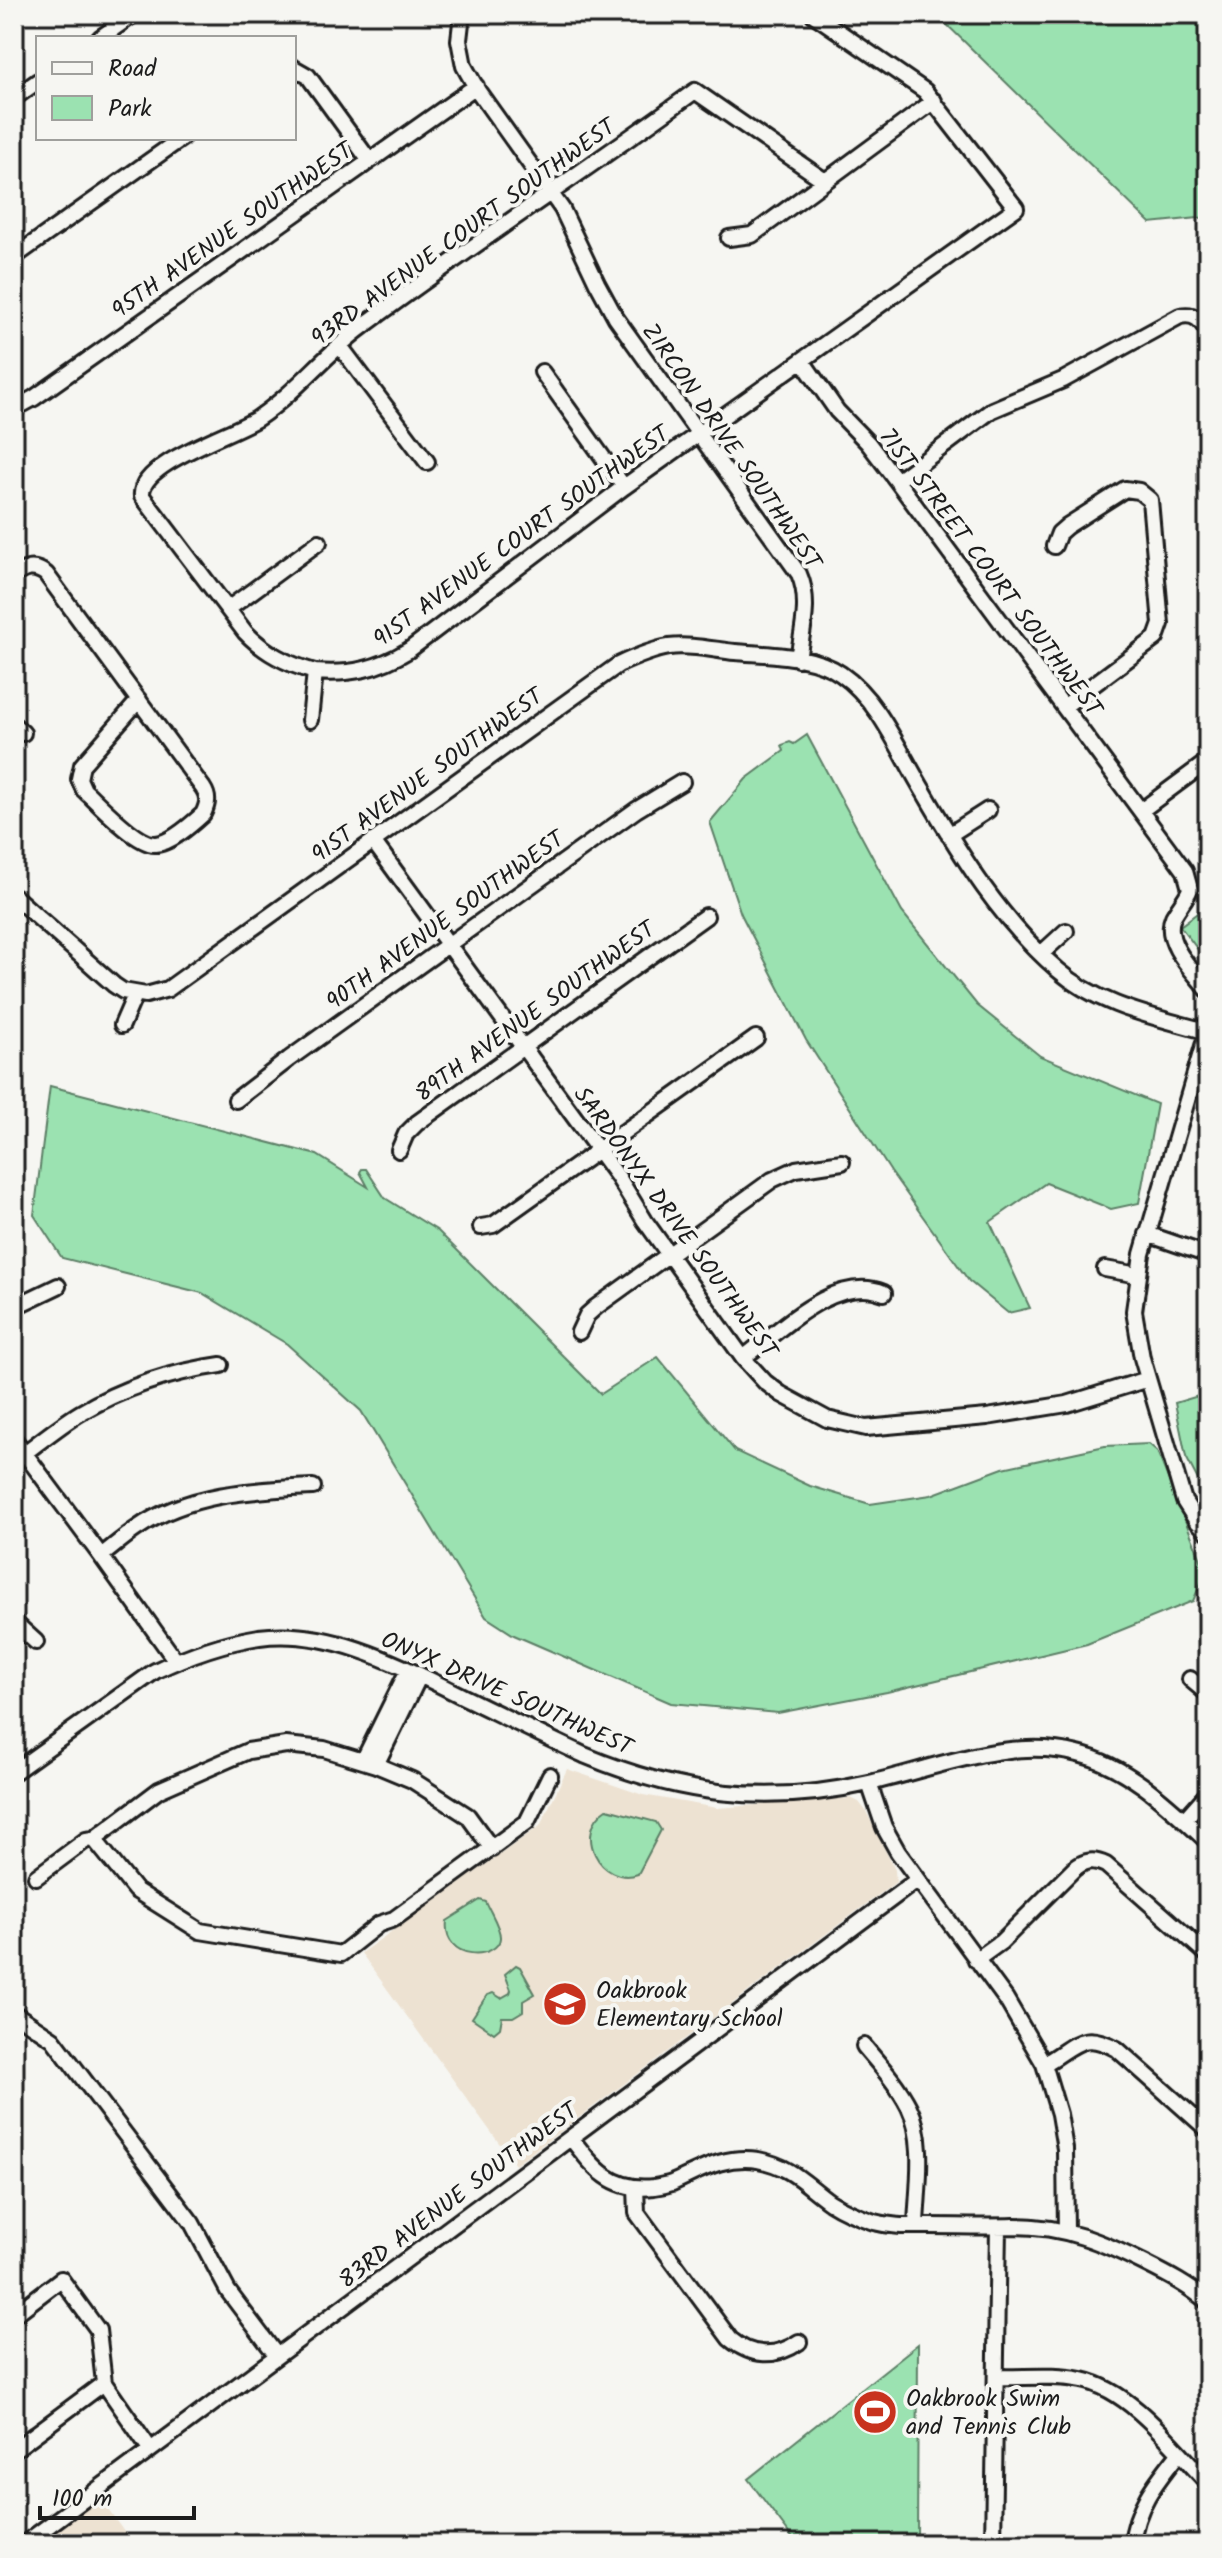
<svg xmlns="http://www.w3.org/2000/svg" width="1222" height="2558" font-family="Kalam,sans-serif">
<style>
.built{fill:#ede2d2}
.green{fill:#9be2b1;stroke:#5c7f66;stroke-width:2}
.lines{fill:none;stroke-linecap:round;stroke-linejoin:round}
.minor-casing{stroke:#1c1c1c;stroke-width:20}
.minor{stroke:#f6f6f2;stroke-width:14}
.labels{text-anchor:middle;stroke-width:8;stroke-linejoin:round;paint-order:stroke}
.street-label{font-size:24px;fill:#1c1c1c;stroke:#f6f6f2}
.poi-label{font-size:24px;fill:#1c1c1c;stroke:#f6f6f2;text-anchor:start}
</style>
<rect width="100%" height="100%" fill="#f6f6f2"/>
<filter id="ink" filterUnits="userSpaceOnUse"><feTurbulence type="fractalNoise" baseFrequency=".0125" numOctaves="2"/><feDisplacementMap in="SourceGraphic" scale="16" xChannelSelector="R" yChannelSelector="G"/><feConvolveMatrix kernelMatrix="1 2 1 2 8 2 1 2 1" color-interpolation-filters="sRGB"/></filter>
<g filter="url(#ink)">
<path class="built" d="M567,1769L643,1795L717,1808L851,1798L859,1802L866,1811L895,1870L896,1882L515,2165L361,1953L540,1826Z
M100,2499L133,2544H40Z"/>
<path class="green" d="M936,14H1208V217L1150,223Z
M807,735L902,912L977,1005L1040,1056L1157,1104L1139,1203L1111,1209L1046,1183L990,1222L1030,1308L1008,1313L969,1281L891,1172L806,1040L741,914L710,822L746,779L784,751L782,745L790,742L794,744Z
M1208,905V944L1199,951L1180,926Z
M50,1086L317,1155L368,1187L360,1172L362,1169H366L385,1198L438,1231L601,1394L658,1357L735,1451L810,1486L870,1504L931,1495L1003,1468L1105,1446L1149,1444L1157,1451L1206,1572L1193,1601L1087,1644L887,1692L778,1713L671,1703L514,1635L486,1617L361,1411L287,1344L202,1293L62,1258L34,1215Z
M1208,1393V1499L1186,1457L1175,1403Z
M607,1809L656,1822L661,1830L638,1874C600,1887 572,1831 607,1809Z
M480,1900L486,1902C490,1912 501,1928 500,1938C499,1959 442,1963 447,1921Z
M516,1965L520,1967L535,1994L523,2001V2011L513,2017H502L500,2028L494,2033L472,2018L487,1995L493,1993L501,1998L510,1993L511,1990L505,1974Z
M918,2344L917,2544H797L748,2479Z"/>
<g class="lines">
<g class="minor-casing">
<path id="minor" d="M462,14L459,40L464,66L478,91L562,209L597,283L616,318L799,574C811,601 802,631 798,659
M100,38L134,14
M294,68L308,76L369,160
M14,98L38,81
M729,238L752,235L934,101
M14,257L182,138
M340,346L427,462
M803,362L837,411L868,443L897,481L1185,871L1190,889C1186,899 1178,907 1173,917C1162,942 1194,972 1208,990
M542,372L624,487
M14,409L34,398L476,86
M897,481L992,410L1063,380L1180,316C1195,313 1201,320 1208,332
M1054,546L1059,533L1067,526L1125,489L1139,491L1150,500L1161,624L1156,638L1065,706
M14,576C25,568 34,565 46,574L203,788C209,797 208,804 203,814C192,824 170,844 155,844C137,845 98,803 84,790L79,779L82,765L139,700
M228,609L319,542
M315,672C350,675 378,669 409,650L624,487L1016,208L925,91L813,14
M310,720L315,672C287,664 265,653 245,632L142,496C138,463 234,434 258,418C295,393 323,357 358,330C468,247 584,172 695,91L825,181
M14,725L23,733
M1142,810L1208,761
M949,835L988,810
M373,841L618,1177L645,1221L743,1358L765,1382L781,1394L827,1419L866,1428L987,1417L1067,1404L1148,1379
M14,896L114,985L123,991L146,995L168,989L618,665C633,658 652,650 669,647C690,644 714,650 735,652C769,655 812,654 841,674C879,700 900,753 924,792C961,856 1001,921 1058,970C1100,1007 1157,1017 1208,1032
M1041,954L1066,931
M122,1025L135,995
M1208,1029L1142,1254L1134,1311L1142,1358L1184,1501L1196,1520L1208,1532
M236,1100L289,1059L636,810L682,782
M399,1150L406,1134L417,1123L706,916
M481,1227L493,1225L756,1038
M1147,1234L1208,1255
M1105,1269L1138,1275
M14,1307L58,1286
M579,1332L587,1315L596,1307L772,1180L796,1169L842,1162
M743,1358C781,1330 835,1273 884,1293
M14,1439L101,1556L176,1661
M14,1461C36,1445 57,1427 80,1413C124,1387 171,1372 221,1365
M101,1556C113,1547 124,1537 136,1529C188,1493 252,1490 313,1487
M14,1622L36,1642
M1190,1679L1208,1694
M363,1761L408,1670
M376,1765L420,1675
M14,1772L155,1671C188,1655 222,1643 259,1637C332,1627 405,1668 468,1699C507,1718 545,1737 584,1755C679,1795 768,1806 869,1783C936,1768 1009,1736 1078,1754C1129,1766 1170,1807 1208,1842
M869,1783L884,1827L898,1852L1006,1999L1044,2064L1059,2114L1065,2149L1066,2232
M1184,1820L1208,1793
M94,1839L135,1890L200,1931L341,1954L379,1924L394,1919L527,1822L550,1775
M36,1877L86,1840L94,1839L159,1790L248,1751L286,1745L324,1749L376,1765L412,1780L468,1816L492,1849
M976,1960L1001,1942L1074,1869C1085,1860 1094,1859 1106,1865L1208,1955
M14,2013L53,2039L192,2223L228,2291L277,2356
M864,2046C880,2065 898,2085 909,2107C926,2141 917,2189 916,2226
M1044,2064C1075,2047 1081,2029 1117,2049L1208,2130
M571,2138C594,2168 612,2192 654,2187C660,2186 666,2185 672,2183C701,2170 724,2155 758,2160C791,2166 805,2184 830,2202C844,2211 859,2217 874,2222C893,2227 910,2226 929,2226C957,2226 985,2227 1014,2226C1065,2226 1102,2242 1146,2264C1168,2275 1189,2286 1208,2302
M636,2188L637,2213L730,2339C751,2357 776,2358 799,2342
M14,2315L61,2279L98,2330L104,2383L150,2449
M996,2377C1023,2378 1054,2374 1082,2380C1131,2390 1174,2448 1208,2483
M14,2450L104,2383
M24,2544C323,2325 619,2101 917,1880
M993,2544L998,2227
M1132,2544C1136,2506 1156,2482 1179,2453"/>
</g>
<use href="#minor" class="minor"/>
</g>
</g>
<defs>
<g id="school-disc" transform="scale(2.3)"><circle r="9.5" fill="#c8321e" stroke="#f6f6f2"/><path d="M0-5L7-2L0 1L-7-2ZM-4 1L0 2.5L4 1V4Q0 6-4 4Z" fill="#fff"/></g>
<g id="stadium-disc" transform="scale(2.3)"><circle r="9.5" fill="#c8321e" stroke="#f6f6f2"/><path d="M0-5a6.5 5 0 1 0 0 10a6.5 5 0 1 0 0-10ZM-3.5-1.8h7v3.6h-7Z" fill="#fff"/></g>
</defs>
<g fill-rule="evenodd">
<use href="#school-disc" x="565" y="2004"/>
<use href="#stadium-disc" x="875" y="2412"/>
</g>
<g class="labels">
<g class="street-label">
<text transform="translate(232 230) rotate(-35)" y="8">95TH AVENUE SOUTHWEST</text>
<text transform="translate(463 232) rotate(-36)" y="8">93RD AVENUE COURT SOUTHWEST</text>
<text transform="translate(732 446) rotate(55)" y="8">ZIRCON DRIVE SOUTHWEST</text>
<text transform="translate(521 536) rotate(-36)" y="8">91ST AVENUE COURT SOUTHWEST</text>
<text transform="translate(991 572) rotate(53)" y="8">71ST STREET COURT SOUTHWEST</text>
<text transform="translate(427 775) rotate(-36)" y="8">91ST AVENUE SOUTHWEST</text>
<text transform="translate(445 920) rotate(-36)" y="8">90TH AVENUE SOUTHWEST</text>
<text transform="translate(535 1011) rotate(-36)" y="8">89TH AVENUE SOUTHWEST</text>
<text transform="translate(676 1222) rotate(54)" y="8">SARDONYX DRIVE SOUTHWEST</text>
<text transform="translate(507 1693) rotate(24)" y="8">ONYX DRIVE SOUTHWEST</text>
<text transform="translate(458 2195) rotate(-37)" y="8">83RD AVENUE SOUTHWEST</text>
</g>
<g class="poi-label">
<text x="596" y="1998">Oakbrook<tspan x="596" dy="28">Elementary School</tspan></text>
<text x="906" y="2406">Oakbrook Swim<tspan x="906" dy="28">and Tennis Club</tspan></text>
</g>
</g>
<rect width="1222" height="2558" fill="none" stroke="#f6f6f2" stroke-width="48"/>
<rect x="24" y="24" width="1174" height="2510" fill="none" stroke="#1c1c1c" stroke-width="3" filter="url(#ink)"/>
<rect x="36" y="36" width="260" height="104" fill="#f6f6f2" stroke="#9f9f9c" stroke-width="2"/>
<rect x="52" y="62" width="40" height="12" fill="#f6f6f2" stroke="#9f9f9c" stroke-width="2"/>
<text x="108" y="76" font-size="24" fill="#1c1c1c">Road</text>
<rect x="52" y="96" width="40" height="24" fill="#9be2b1" stroke="#9f9f9c" stroke-width="2"/>
<text x="108" y="116" font-size="24" fill="#1c1c1c">Park</text>
<path d="M40 2506v12h154v-12" fill="none" stroke="#1c1c1c" stroke-width="4"/>
<text x="52" y="2506" font-size="24" fill="#1c1c1c" stroke="#f6f6f2" stroke-width="6" paint-order="stroke">100 m</text>
</svg>
